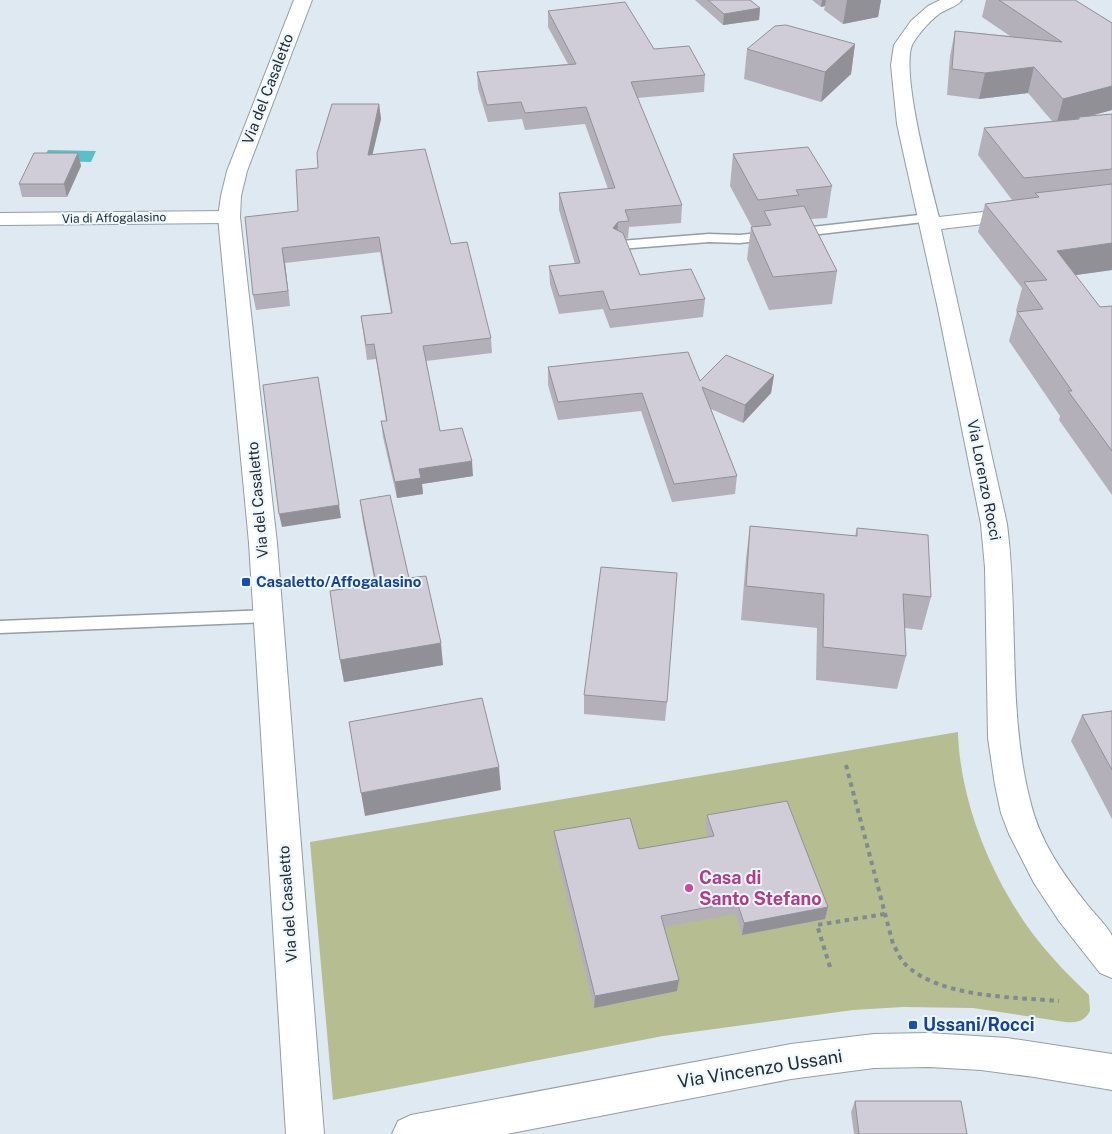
<svg xmlns="http://www.w3.org/2000/svg" width="1112" height="1134" font-family="'Public Sans',sans-serif">
<style>
.green{fill:#b6be91}
.water{fill:#58c0c7}
.lines{fill:none;stroke-linecap:round;stroke-linejoin:round}
.lane-casing{stroke:#949ea5;stroke-width:3}
.street-casing{stroke:#949ea5;stroke-width:2}
.secondary-casing{stroke:#949ea5;stroke-width:2}
.path{stroke:#82898f;stroke-width:4;stroke-dasharray:4.5 4.5;stroke-linecap:butt}
.lane{fill:#fff;fill-rule:evenodd}
.street{fill:#fff;fill-rule:evenodd}
.secondary{fill:#fff;fill-rule:evenodd}
.wall{fill:#b3b0ba}
.shaded-wall{fill:#929097}
.building{fill:#d0cdd8;stroke:#929097}
.transit-dot{fill:#1a4fb4;stroke:#ecf7ff;stroke-width:2}
.hotel-dot{fill:#d1479c;stroke:#ecf7ff;stroke-width:2}
.labels{text-anchor:middle;stroke-width:4;stroke-linejoin:round;paint-order:stroke}
.far-street-label{font-size:12px;fill:#272b2e;stroke:#ecf7ff}
.street-label{font-size:15px;fill:#272b2e;stroke:#ecf7ff}
.transit-label{font-size:15px;font-weight:bold;fill:#164399;stroke:#ecf7ff;text-anchor:start}
.near-hotel-label{font-size:18px;font-weight:bold;fill:#b23c85;stroke:#ecf7ff;text-anchor:start}
.near-transit-label{font-size:18px;font-weight:bold;fill:#164399;stroke:#ecf7ff;text-anchor:start}
.near-street-label{font-size:18px;fill:#272b2e;stroke:#ecf7ff}
</style>
<rect width="100%" height="100%" fill="#dfe9f1"/>
<path class="green" d="M958,732C960,809 1000,900 1052,957C1064,971 1077,983 1089,995L1090,1011C1084,1022 1076,1023 1065,1022L973,1008L903,1007L853,1010L663,1036L333,1100L310,842Z"/>
<path class="water" d="M48,150L96,151L91,162L42,161Z"/>
<g class="lines">
<g class="lane-casing">
<path id="lane" d="M928,214L932,215L934,218L932,221L794,237L788,233L794,229Z
M770,232L776,236L774,239L740,243L709,242L620,249L614,245L620,241L709,234L740,235Z
M267,610L273,612L275,616L273,620L267,622L0,633V621Z"/>
</g>
<g class="street-casing">
<path id="street" d="M940,0H962C956,7 946,9 939,14C929,22 920,32 913,43C899,68 931,185 939,217L1019,208L1026,210L1029,214L1026,218L1019,220L941,229L1007,524C1019,616 1007,715 1031,804C1040,841 1063,874 1086,903C1091,910 1110,929 1112,936C1112,943 1112,969 1112,978L1100,973L1059,921L1034,883L1009,834L1001,813L995,785L988,738L985,568L981,524L938,309L897,124L891,65L894,45L911,21L928,6Z
M229,211L236,213L240,217L236,221L229,223L0,225V213Z
M929,1033L1007,1038L1112,1054V1090L1034,1077L981,1070L929,1067L874,1068L791,1079L507,1134H392L398,1121L411,1115L791,1044L874,1034Z"/>
</g>
<g class="secondary-casing">
<path id="secondary" d="M294,0H312L247,171L241,196L240,217L277,543L324,1134H286L249,543L218,217L221,196L227,171Z"/>
</g>
<path class="path" d="M846,765L893,944C897,950 899,958 905,964C939,998 1014,997 1059,1001
M830,967L817,925L885,914"/>
<use href="#lane" class="lane"/>
<use href="#street" class="street"/>
<use href="#secondary" class="secondary"/>
</g>
<path class="wall" d="M695,0H750L760,8L759,20L723,25Z
M812,0H881L878,17L843,24L824,10L825,6L821,7Z
M986,0H1075L1112,23V110L1090,116L1112,114V270L1075,275L1100,307L1112,306V495L1059,420L1060,416L1009,341L1017,312L1016,311L1022,288L978,232L985,204L1012,200L978,155L984,128L1052,121L1028,93L979,99L947,95L950,56L955,31L1010,36L982,17Z
M548,11L654,49L705,75L704,92L637,98L682,205L681,223L629,227L628,238L625,239L640,275L705,299L703,317L610,328L603,309L559,314L550,284L549,266L575,264L559,210V193L608,189L585,124L525,130L522,119L488,122L478,89L477,72L568,64L548,27Z
M855,44L851,74L821,102L744,79L747,49Z
M379,104L381,119L372,154L451,244L491,338L492,353L426,361L440,431L473,476L422,484L423,494L397,498L383,437L381,421H386L376,359L367,360L361,316L391,313L380,252L285,263L290,306L256,310L253,295L298,211Z
M78,153L81,166L67,197H22L19,184Z
M733,154L832,186L827,218L811,219L837,271L832,304L769,310L747,259L751,227H752L730,186Z
M548,367L700,381L774,375L771,393L743,423L711,409L737,476L735,494L672,502L641,411L558,420L548,385Z
M360,500L409,578L443,665L344,682L340,660L375,584L363,522Z
M750,526L855,536L857,528L931,597L922,630L905,628L906,656L897,689L816,680L817,628L741,620L746,559Z
M584,695L667,702L665,721L584,714Z
M1112,711V819L1071,741L1082,715Z
M707,815L828,907L825,919L742,935L735,914L664,927L677,991L594,1008L554,844V831L639,849L708,837L705,828Z
M855,1101L967,1134H854L851,1112Z"/>
<path class="shaded-wall" d="M822,0H826L825,6L821,7Z
M847,0H881L878,17L843,24Z
M760,8L759,20L723,25L724,14Z
M855,44L851,74L821,102L825,72Z
M1034,67L1028,93L979,99L985,73Z
M1112,86V110L1079,119V117L1078,119L1056,126L1063,99Z
M379,104L381,119L369,169L368,155Z
M78,153L81,166L67,197L64,184Z
M618,222L617,239L613,228Z
M1112,243V270L1048,279L1057,251Z
M282,248L285,263L290,306L288,291Z
M774,375L771,393L743,423L745,405Z
M472,461L473,476L422,484L423,494L397,498L395,482L419,469Z
M339,505L341,518L282,527L279,514Z
M441,643L443,665L344,682L340,660Z
M499,767L501,790L365,816L361,793Z
M828,907L825,919L742,935L744,923Z
M679,980L677,991L594,1008L595,996Z"/>
<path class="building" d="M708,0H750L760,8L724,14Z
M999,0H1075L1112,23V86L1063,99L1034,67L985,73L952,69L955,31L1062,42Z
M625,2L654,49L689,46L705,75L631,82L682,205L625,210L629,221L618,222L613,228L623,233L640,275L691,269L705,299L610,310L603,291L559,296L549,266L580,263L559,193L615,188L586,107L525,113L521,102L487,105L477,72L576,64L548,11Z
M786,25L855,44L825,72L747,49L775,26Z
M332,104H379L368,155L425,149L451,244L467,242L491,338L423,346L440,431L462,428L472,461L419,469L421,478L395,482L381,421H387L374,344L366,345L361,316L392,313L379,237L282,248L288,291L253,295L245,217L298,211L296,170L318,168L317,153Z
M1112,114V169L1024,178L984,128L1079,119V117Z
M808,147L832,186L796,190L799,195L758,200L733,154Z
M34,153H78L64,184H19Z
M1112,184V243L1057,251L1100,307L1112,306V451L1068,391H1072L1017,312L1043,309L1024,282L1047,280L985,204L1039,197L1035,193Z
M804,206L837,271L773,277L751,227L771,225L764,211Z
M688,352L700,381L726,355L774,375L745,405L702,387L737,476L674,484L642,393L558,402L548,367Z
M318,377L339,505L279,514L263,385Z
M390,495L409,578L426,576L441,643L340,660L330,591L376,583L360,500Z
M750,526L857,536V528L928,535L931,597L903,594L906,656L823,647L824,594L746,586Z
M601,567L677,573L667,702L584,695Z
M482,698L499,767L361,793L349,722Z
M1112,711V770L1082,715Z
M787,801L828,907L744,923L737,902L661,916L679,980L595,996L554,831L630,818L639,849L714,836L707,815Z
M855,1101H961L967,1134H859Z"/>
<g class="transit-dot">
<rect x="241" y="577" width="10" height="10" rx="2.5"/>
<rect x="908" y="1020" width="10" height="10" rx="2.5"/>
</g>
<circle class="hotel-dot" cx="689" cy="888" r="5"/>
<g class="labels">
<g class="far-street-label">
<text transform="translate(114 218) rotate(-1)" y="4">Via di Affogalasino</text>
</g>
<g class="street-label">
<text transform="translate(268 89) rotate(-69)" y="5">Via del Casaletto</text>
<text transform="translate(984 480) rotate(79)" y="5">Via Lorenzo Rocci</text>
<text transform="translate(258 500) rotate(-95)" y="5">Via del Casaletto</text>
<text transform="translate(288 904) rotate(-94)" y="5">Via del Casaletto</text>
</g>
<g class="transit-label">
<text x="256" y="587">Casaletto/Affogalasino</text>
</g>
<g class="near-hotel-label">
<text x="699" y="884">Casa di<tspan x="699" dy="21">Santo Stefano</tspan></text>
</g>
<g class="near-transit-label">
<text x="923" y="1031">Ussani/Rocci</text>
</g>
<g class="near-street-label">
<text transform="translate(760 1069) rotate(-9)" y="6">Via Vincenzo Ussani</text>
</g>
</g>
</svg>
